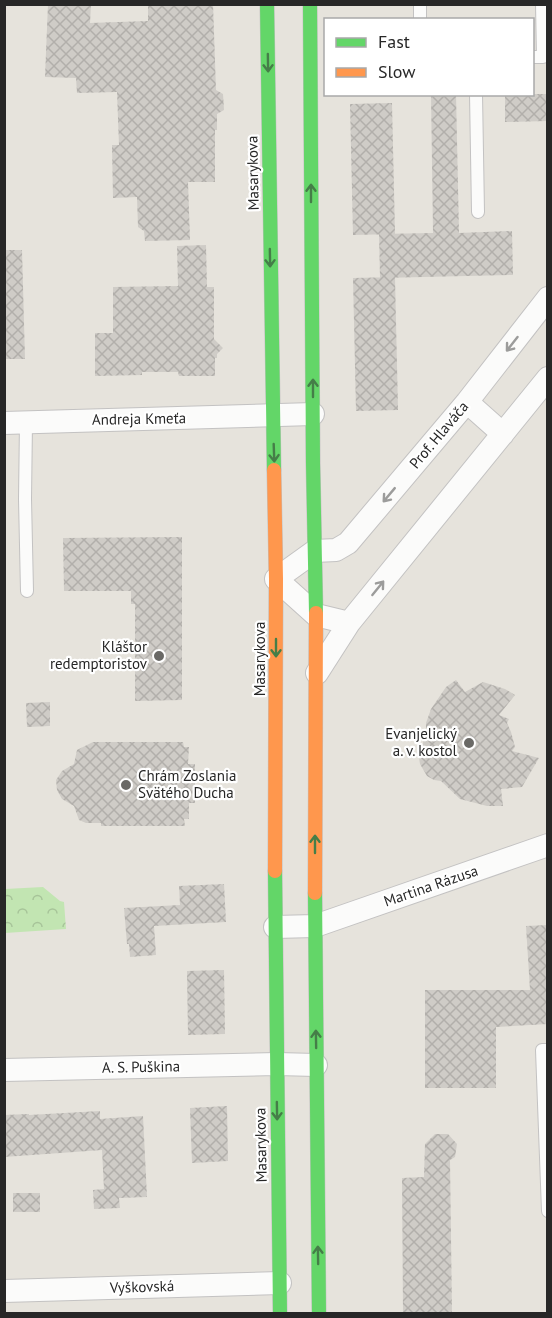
<svg xmlns="http://www.w3.org/2000/svg" width="552" height="1318" font-family="'PT Sans',sans-serif">
<style>
.park{fill:url(#park-crowns)}
.building{fill:url(#building-cross-hatch)}
.lines{fill:none;stroke-linecap:round;stroke-linejoin:round}
.lane-casing{stroke:#c3c2c2;stroke-width:14}
.street-casing{stroke:#c3c2c2;stroke-width:24}
.fast-casing{stroke:#c3c2c2;stroke-width:15}
.slow-casing{stroke:#c3c2c2;stroke-width:15}
.lane{stroke:#fbfbfa;stroke-width:12}
.street{stroke:#fbfbfa;stroke-width:22}
.fast{stroke:#63d668;stroke-width:14}
.slow{stroke:#ff974d;stroke-width:14}
.oneway{stroke:#457e48}
.oneway2{stroke:#9c9c9b}
.poi-dot{fill:#6a6966;stroke:#fff;stroke-width:2}
.labels{text-anchor:middle;stroke-width:4.5;stroke-linejoin:round;paint-order:stroke}
.street-label{font-size:15px;fill:#272727;stroke:#fff}
.poi-label{font-size:15px;fill:#272727;stroke:#fff;text-anchor:end}
</style>
<defs>
<pattern id="park-crowns" width="20" height="18" patternUnits="userSpaceOnUse" patternTransform="scale(1.5)"><rect width="20" height="18" fill="#c2e5b2"/><path d="M2 6a3 3 0 1 1 6 0M12 15a3 3 0 1 1 6 0" fill="none" stroke="#a7c499"/></pattern>
<pattern id="building-cross-hatch" width="8" height="8" patternUnits="userSpaceOnUse" patternTransform="scale(1.5)"><rect width="8" height="8" fill="#cfccc7"/><path d="M0 0l8 8M0 8l8-8" fill="none" stroke="#b2afab"/></pattern>
</defs>
<rect width="100%" height="100%" fill="#e6e3dc"/>
<path class="park" d="M43,887L60,901L64,902L66,929L5,933V889Z"/>
<path class="building" d="M48,4H91L90,23L148,21V4H213L216,90L223,94L224,110L217,114V130H215V182H188L190,240L145,241L144,231L138,227L137,197L113,198L112,145H119L117,92L77,93L76,78L45,77Z
M431,94H456L459,233L512,231L513,275L380,278L379,234L433,233Z
M505,94H548V121L505,122Z
M392,103L395,234L353,235L350,104Z
M206,245L207,287H214V339L223,348L217,354V358H215V376H179L178,372H142V375L95,376V333H113V287L178,286L177,246Z
M4,250H22L25,359H4Z
M395,277L398,410L356,411L353,278Z
M182,537V700L135,701V604H131V591H64L63,538Z
M456,680L465,692L483,682L505,689L515,695L499,715L509,719L507,723L511,732L515,747L512,751L539,758L522,787L501,789L503,806H487L460,799L441,781L434,780L427,776L420,764L418,752L426,737V723L431,709L446,687Z
M50,702V726L27,727L26,703Z
M93,742H183L184,747H189L188,764H195V803H189V819H184L185,826H101V823H86L79,820L74,806L62,799L57,790L56,780L62,771L74,764L77,750Z
M224,884L226,922L154,926L156,955L130,957L129,944H127L124,908L180,905L179,886Z
M548,925V1024L496,1027V1088H425V990H530L526,926Z
M224,970L225,1034L188,1035L187,971Z
M227,1106L228,1161L192,1163L190,1108Z
M100,1111V1119L143,1116L147,1197L119,1198L120,1208L94,1209L93,1190L104,1189L102,1150L4,1157V1115L29,1114V1115Z
M435,1134H448L457,1144L455,1157L450,1160L452,1314H403L402,1178L424,1177L425,1144Z
M13,1193H40V1212H13Z"/>
<g class="lines">
<g class="lane-casing">
<path id="lane" d="M420,4V20
M532,57H543L542,4
M476,94L478,212
M26,422L25,499L27,591
M548,1050H542L548,1211"/>
</g>
<g class="street-casing">
<path id="street" d="M548,298L467,402L348,543L336,550L315,551L276,579L316,615L349,623L548,378
M467,402L503,434
M4,423L313,414
M317,673L349,623
M275,927L315,926L548,845
M4,1070L277,1064L316,1065
M4,1291L280,1283"/>
</g>
<g class="fast-casing">
<path id="fast" d="M267,4L274,470
M310,4L313,463L316,613
M275,871L280,1314
M315,893L319,1314"/>
</g>
<g class="slow-casing">
<path id="slow" d="M274,470L276,579L275,871
M315,893L316,613"/>
</g>
<use href="#lane" class="lane"/>
<use href="#street" class="street"/>
<use href="#fast" class="fast"/>
<use href="#slow" class="slow"/>
</g>
<defs><path id="oneway-shaft" d="M-6 0H5M1.5-3L5.5 0L1.5 3" fill="none" stroke-width="1.6" stroke-linecap="round" stroke-linejoin="round" transform="scale(1.5)"/></defs>
<g class="oneway">
<use href="#oneway-shaft" transform="translate(268 63) rotate(89)"/>
<use href="#oneway-shaft" transform="translate(311 193) rotate(-90)"/>
<use href="#oneway-shaft" transform="translate(270 258) rotate(89)"/>
<use href="#oneway-shaft" transform="translate(313 388) rotate(-90)"/>
<use href="#oneway-shaft" transform="translate(274 453) rotate(88)"/>
<use href="#oneway-shaft" transform="translate(276 648) rotate(90)"/>
<use href="#oneway-shaft" transform="translate(315 844) rotate(-90)"/>
<use href="#oneway-shaft" transform="translate(316 1039) rotate(-91)"/>
<use href="#oneway-shaft" transform="translate(277 1111) rotate(89)"/>
<use href="#oneway-shaft" transform="translate(318 1255) rotate(-91)"/>
</g>
<g class="oneway2">
<use href="#oneway-shaft" transform="translate(512 344) rotate(128)"/>
<use href="#oneway-shaft" transform="translate(389 495) rotate(130)"/>
<use href="#oneway-shaft" transform="translate(378 588) rotate(-51)"/>
</g>
<g class="poi-dot">
<circle cx="159" cy="656" r="6"/>
<circle cx="469" cy="743" r="6"/>
<circle cx="126" cy="785" r="6"/>
</g>
<g class="labels">
<g class="street-label">
<text transform="translate(253 173) rotate(-91)" y="5">Masarykova</text>
<text transform="translate(139 419) rotate(-1)" y="5">Andreja Kmeťa</text>
<text transform="translate(439 435) rotate(-50)" y="5">Prof. Hlaváča</text>
<text transform="translate(260 659) rotate(-90)" y="5">Masarykova</text>
<text transform="translate(431 886) rotate(-19)" y="5">Martina Rázusa</text>
<text transform="translate(141 1067) rotate(-1)" y="5">A. S. Puškina</text>
<text transform="translate(261 1145) rotate(-91)" y="5">Masarykova</text>
<text transform="translate(142 1287) rotate(-2)" y="5">Vyškovská</text>
</g>
<g class="poi-label">
<text x="147" y="652">Kláštor<tspan x="147" dy="17">redemptoristov</tspan></text>
<text x="457" y="739">Evanjelický<tspan x="457" dy="17">a. v. kostol</tspan></text>
<text x="138" y="781" text-anchor="start">Chrám Zoslania<tspan x="138" dy="17">Svätého Ducha</tspan></text>
</g>
</g>
<rect width="552" height="1318" fill="none" stroke="#272727" stroke-width="12"/>
<rect x="324" y="18" width="210" height="78" fill="#ffffff" stroke="#a9a9a9" stroke-width="1.5"/>
<rect x="336" y="38" width="30" height="9" fill="#63d668" stroke="#a9a9a9" stroke-width="1.5"/>
<text x="378" y="48" font-size="18" fill="#272727">Fast</text>
<rect x="336" y="68" width="30" height="9" fill="#ff974d" stroke="#a9a9a9" stroke-width="1.5"/>
<text x="378" y="78" font-size="18" fill="#272727">Slow</text>
</svg>
